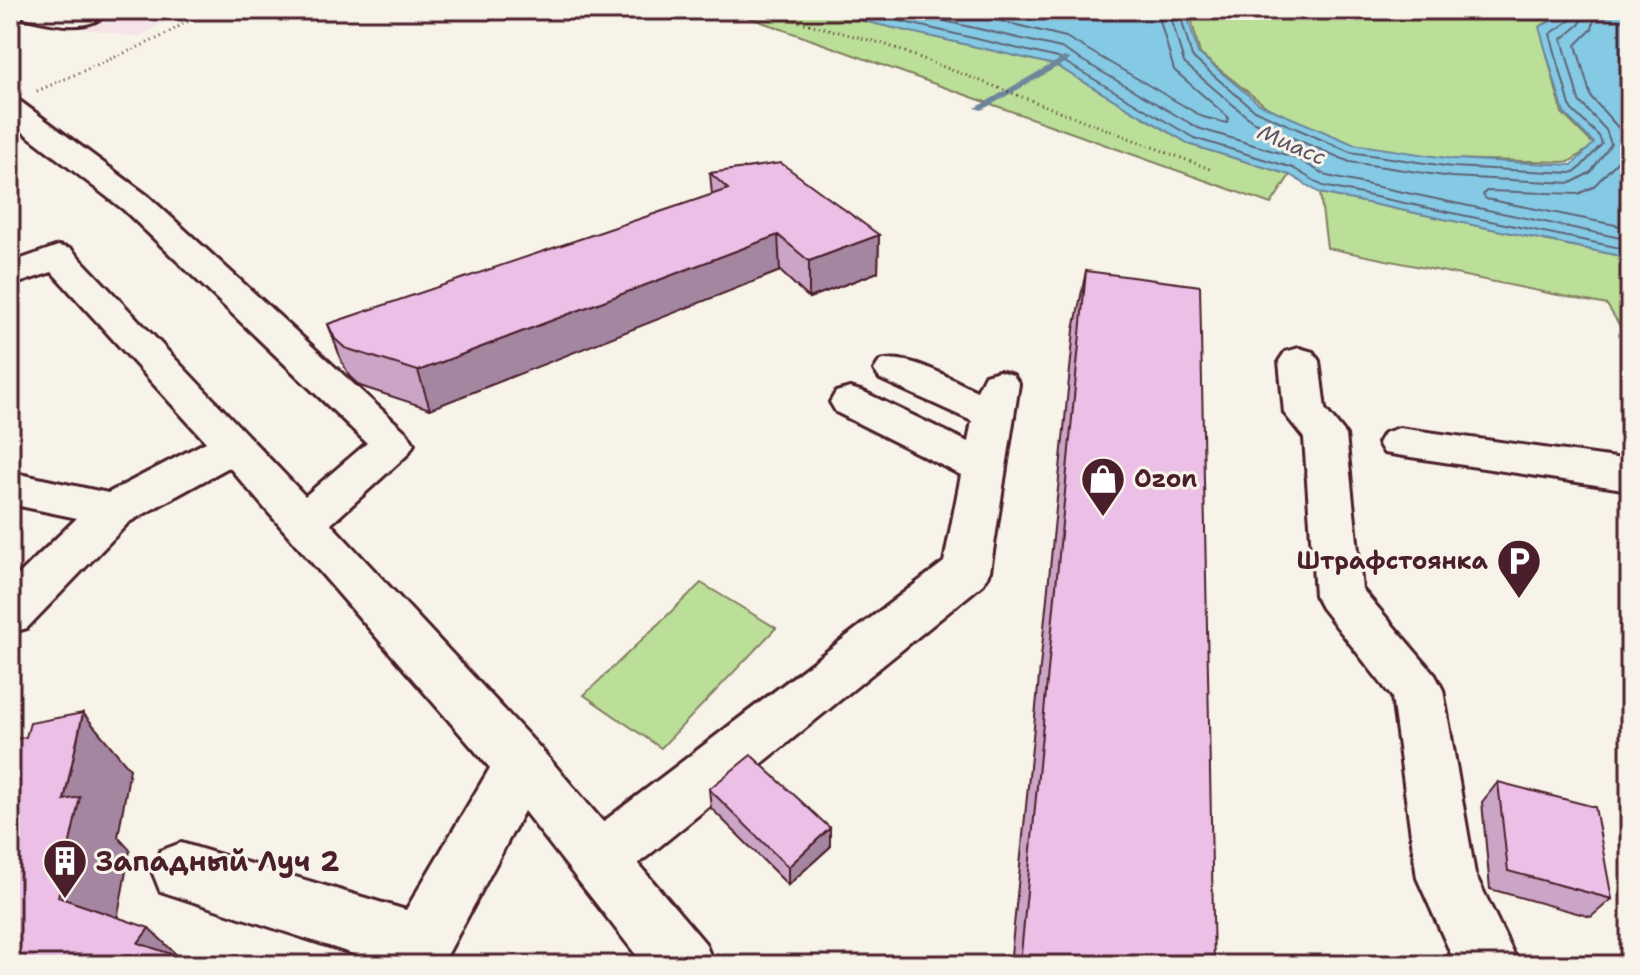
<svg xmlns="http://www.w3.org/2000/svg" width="1640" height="975" font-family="'Shantell Sans',sans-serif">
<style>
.built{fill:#f4e4e7}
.green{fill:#bbde98;stroke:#827e62;stroke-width:2}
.water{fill:#84cae5;stroke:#6d869b;stroke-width:2}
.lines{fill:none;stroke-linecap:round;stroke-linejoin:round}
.shore{stroke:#616375;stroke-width:2}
.stream{fill:#6d869b;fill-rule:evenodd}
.minor-casing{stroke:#4a1f2b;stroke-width:6}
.path{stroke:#4a1f2b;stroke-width:3;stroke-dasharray:1 4;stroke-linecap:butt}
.minor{fill:#f7f3e8;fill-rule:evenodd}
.wall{fill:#cba5c6;stroke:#4a1f2b;stroke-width:2}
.shaded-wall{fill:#a586a1;stroke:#4a1f2b;stroke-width:2}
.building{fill:#ecc0e6;stroke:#4a1f2b;stroke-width:2}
.labels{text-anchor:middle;stroke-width:6;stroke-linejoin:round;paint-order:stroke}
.far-water-label{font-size:22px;font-style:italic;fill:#5b5263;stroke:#f7f3e8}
.poi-label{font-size:24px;font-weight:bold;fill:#4a1f2b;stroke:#f7f3e8;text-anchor:start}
.near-poi-label{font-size:28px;font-weight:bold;fill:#4a1f2b;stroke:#f7f3e8;text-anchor:start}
</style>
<rect width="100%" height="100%" fill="#f7f3e8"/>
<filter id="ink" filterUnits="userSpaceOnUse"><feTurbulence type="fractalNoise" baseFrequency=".0125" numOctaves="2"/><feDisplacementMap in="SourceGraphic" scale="16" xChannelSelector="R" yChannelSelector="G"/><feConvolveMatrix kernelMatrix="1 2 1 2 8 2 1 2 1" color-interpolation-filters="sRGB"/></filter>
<g filter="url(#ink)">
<path class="built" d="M10,10H185L139,37L10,18Z"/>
<path class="green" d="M576,10H702L658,19Z
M728,10H829L859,20L1055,65L1191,145L1290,175L1271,204Z
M1189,10H1564L1540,27L1562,113L1594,145L1569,162L1443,159L1349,144L1268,108L1200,54Z
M1320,193L1630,258V342L1607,305L1327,248Z
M701,583L776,628L661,748L584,695Z"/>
<path class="water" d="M829,10H1186L1198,53L1259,104L1353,144L1453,159L1572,165L1594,143L1564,113L1539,27L1573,10H1630V258L1320,193L1290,175L1191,145L1055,65L859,20Z"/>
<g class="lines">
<path class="shore" d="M853,10L1058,58L1194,138L1293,168L1323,186L1630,250
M897,10L1061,48L1198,128L1296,158L1327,176L1630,240
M955,10L1066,37L1203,117L1227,123L1228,117L1174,70L1157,10
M1169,10L1184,63L1252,121L1350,162L1451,177L1571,183L1591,172L1611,144L1606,130L1579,101L1562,39L1580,24L1584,10
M1179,10L1192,57L1254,110L1350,152L1452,167L1571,173L1578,170L1602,144L1599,136L1571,109L1550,34L1572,19L1574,10
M1596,10L1592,29L1576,45L1591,97L1622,132L1623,148L1619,160L1593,187L1578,194L1486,191L1483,195L1486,199L1630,228"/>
<path class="stream" d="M1064,57L1071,59L982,110L975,108Z"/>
<g class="minor-casing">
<path id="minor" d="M15,10H109C91,36 45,22 19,16Z
M10,99L21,102L148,196L408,434L414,444L408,454L331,524L540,748L603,822L944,562L961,475L836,412L830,402L836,392L850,388L864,392L968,442L972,421L880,379L874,370L880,361C911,353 949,379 977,391L985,375L999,371L1013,375L1019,384L990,571L983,584L638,864L705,943L714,965H644L524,811L442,965H377L378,962L160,891L152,871L160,851L181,843L406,910L490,768L229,467L129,522L27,628L10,633V583L77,518L10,504V472L108,493L206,442L52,272L10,286V263L58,246L71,249L305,496L367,443L124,210L10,122Z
M1299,348L1313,352L1319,361L1325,409L1346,435L1362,589L1435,675L1443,690L1475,874L1519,965H1456L1417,878L1392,697L1322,608L1315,595L1304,438L1284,413L1279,361L1285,352Z
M1399,428L1630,460V490L1384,453L1378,443L1384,433Z"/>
</g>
<path class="path" d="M756,10L884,44L1210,169
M37,91L159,38L207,10"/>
<use href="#minor" class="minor"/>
</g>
<path class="wall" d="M710,173L879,235L878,272L809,298L780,271L430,409L360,386L350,377L342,362L328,324L712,195Z
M1086,271L1214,965H1010L1074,330Z
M1498,782L1612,899L1591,917L1490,889L1482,802Z
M709,789L830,828V847L788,885L711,808Z"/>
<path class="shaded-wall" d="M778,235L780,271L430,409L418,371Z
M879,235L878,272L809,298V261Z
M83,713L130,769L118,837L130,850L112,947L58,897L64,800Z
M830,828V847L788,885V867Z
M149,928L187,965L138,943Z"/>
<path class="building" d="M781,163L879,235L809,261L778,235L418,371L345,348L335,339L328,324L728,189L710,173Z
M1086,271L1200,286L1214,965H1020Z
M83,713L64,800L80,797L58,897L149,928L138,943L204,965H10V740L26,737L30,723Z
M751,755L830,828L788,867L709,789Z
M1498,782L1595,807L1612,899L1508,871Z"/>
</g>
<defs>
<g id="shop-pin" transform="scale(2.3)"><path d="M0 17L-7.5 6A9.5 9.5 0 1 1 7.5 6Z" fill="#4a1f2b" stroke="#f7f3e8"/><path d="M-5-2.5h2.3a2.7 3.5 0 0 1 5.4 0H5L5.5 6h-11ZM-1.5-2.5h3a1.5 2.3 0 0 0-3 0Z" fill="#fff"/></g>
<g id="parking-pin" transform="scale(2.3)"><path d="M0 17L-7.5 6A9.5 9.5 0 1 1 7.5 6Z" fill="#4a1f2b" stroke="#f7f3e8"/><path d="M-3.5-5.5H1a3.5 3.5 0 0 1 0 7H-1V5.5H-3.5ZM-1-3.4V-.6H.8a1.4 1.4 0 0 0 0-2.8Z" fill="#fff"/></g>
<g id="building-pin" transform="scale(2.3)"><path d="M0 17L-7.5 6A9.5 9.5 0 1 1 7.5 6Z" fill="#4a1f2b" stroke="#f7f3e8"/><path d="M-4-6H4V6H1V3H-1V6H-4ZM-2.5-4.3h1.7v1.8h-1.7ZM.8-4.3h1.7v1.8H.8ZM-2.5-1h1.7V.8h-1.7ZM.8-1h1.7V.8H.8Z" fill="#fff"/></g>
</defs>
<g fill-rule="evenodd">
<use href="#shop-pin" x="1103" y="479"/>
<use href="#parking-pin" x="1519" y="561"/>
<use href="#building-pin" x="65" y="861"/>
</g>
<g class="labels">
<g class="far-water-label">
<text transform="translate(1292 144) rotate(23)" y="8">Миасс</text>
</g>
<g class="poi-label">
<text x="1134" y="487">Ozon</text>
<text x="1488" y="569" text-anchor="end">Штрафстоянка</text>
</g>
<g class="near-poi-label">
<text x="96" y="871">Западный Луч 2</text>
</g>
</g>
<rect width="1640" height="975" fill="none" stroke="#f7f3e8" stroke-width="40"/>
<rect x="20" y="20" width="1600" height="935" fill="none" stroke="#4a1f2b" stroke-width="3" filter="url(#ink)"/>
</svg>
